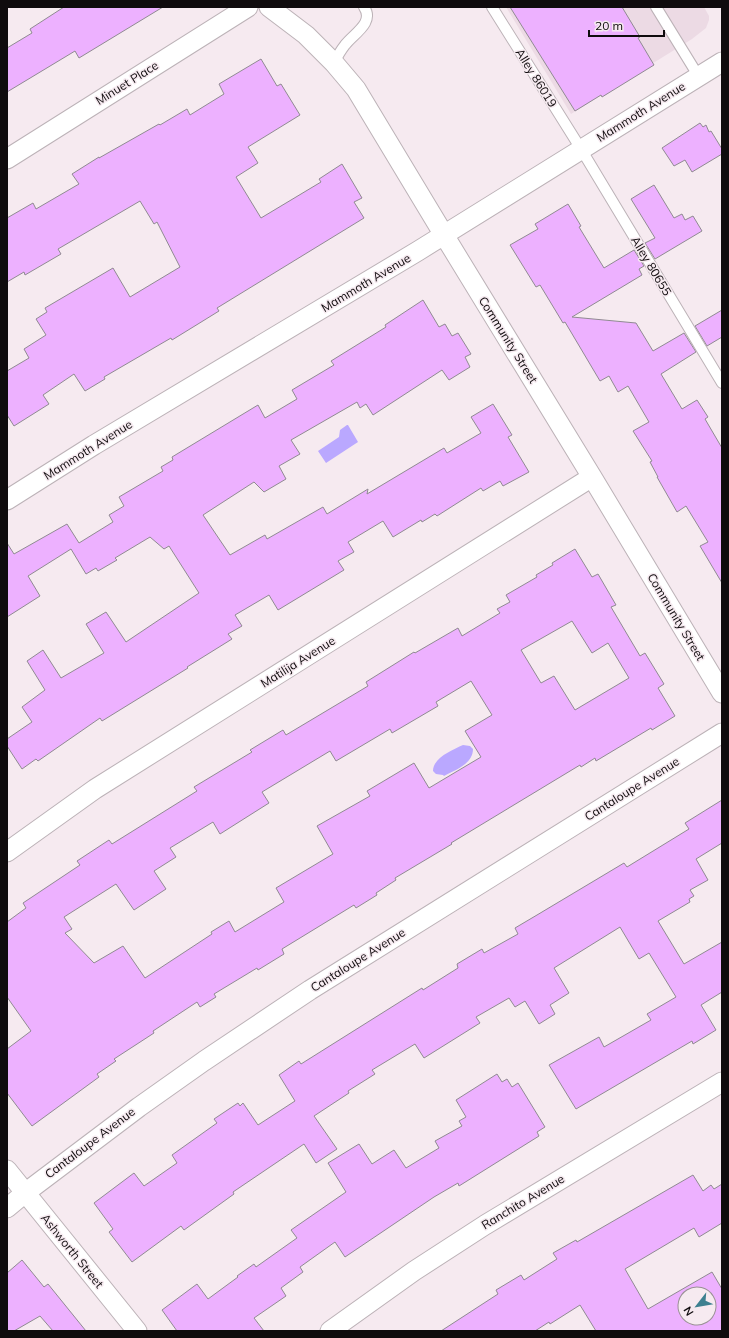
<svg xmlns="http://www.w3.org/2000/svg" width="729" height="1338" font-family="Mulish,sans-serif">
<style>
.built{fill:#ecdae4}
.water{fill:#baa8ff}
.building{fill:#edb1ff;stroke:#908a92;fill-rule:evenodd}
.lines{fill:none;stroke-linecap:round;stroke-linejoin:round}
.lane-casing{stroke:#bcb2b7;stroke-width:12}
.street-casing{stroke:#bcb2b7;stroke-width:21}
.lane{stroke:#fff;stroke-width:10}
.street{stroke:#fff;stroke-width:19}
.labels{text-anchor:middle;stroke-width:3;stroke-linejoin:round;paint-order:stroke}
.street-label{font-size:12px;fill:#0f0b0d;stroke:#f6eaf0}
</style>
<rect width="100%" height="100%" fill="#f6eaf0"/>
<path class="built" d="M506,7H704L709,16V20L706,28L692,39L571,114Z"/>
<path class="water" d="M347,425H348L358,442L326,463L318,451L339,437L340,430Z
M463,745L470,746L473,749C473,764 455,770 444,776L443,775L436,774L433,771C433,758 452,750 463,745Z"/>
<path class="building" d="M64,7H163L79,58L75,51L7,92V48L32,33L30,29Z
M510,7H622L640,37L638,38L654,65L602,97L601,95L575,111Z
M261,59L277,86L281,84L300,115L248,147L258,163L236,177L261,218L321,182L319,179L342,164L362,198L354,202L364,218L217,308L219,311L198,324L172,340L171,338L104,377L105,379L85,391L74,374L43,395L49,404L14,426L7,415V371L29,358L24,349L46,335L36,319L47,312L45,308L113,268L130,297L180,267L157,222L154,224L140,201L58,249L61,254L25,275L24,272L7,282V218L33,203L36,209L79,184L72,174L99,157V158L159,124L160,125L187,109L190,115L224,94L219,84Z
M700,123L703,127L706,125L709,132L711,131L722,149V154L692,172L685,160L674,166L662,148Z
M654,185L674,218L682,214L685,220L693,216L702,231L655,259L645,243L655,238L631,199Z
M568,204L581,226L579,227L604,268L634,250L644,266L639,269L642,275L572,317L636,323L653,351L684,333L696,352L661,374L682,409L697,400L708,417L705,419L722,448V583L700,546L708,542L686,506L677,512L657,477H658L650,462L652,461L633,431L649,422L628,386L618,392L609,376L600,381L565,322L563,323L540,285L536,287L510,245L538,229L535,224Z
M423,300L439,327L445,324L452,336L458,333L471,354L465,357L470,367L449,380L442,370L373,415L366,404L360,408L357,402L291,440L300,454L279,466L286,479L264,492L254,482L203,515L230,555L265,535L267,539L323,507L327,514L368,489L367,494L444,448L447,453L481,433L471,417L493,404L512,435L508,437L529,472L503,486L500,481L483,491L481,488L437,516L435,514L422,522L421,520L393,537L383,521L348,542L354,552L338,561L344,570L278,610L269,595L235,615L242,626L228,634L232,639L187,667L188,668L102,721L100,718L38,761L36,759L22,769L7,746V739L32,722L22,707L45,690L27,661L43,650L61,678L104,653L86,624L106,612L126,642L199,593L169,546L164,549L150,537L115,558L117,560L98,571L96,568L86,574L71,549L28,576L40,596L7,617V543L14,554L67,524L79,543L113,522L109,515L124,506L119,497L163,471L161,467L173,460L172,457L258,405L265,418L297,399L292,390L334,365L331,361L386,327L385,325Z
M722,310V337L707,346L695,326Z
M575,549L592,577L598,574L616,605L611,607L640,656L645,653L664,684L658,688L675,716L652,730L651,728L596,761L595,758L581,767L580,765L451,843L452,844L395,878L396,880L376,893L377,895L356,908L354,905L282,949L284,954L258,970L257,968L214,994L216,997L200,1007L197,1002L153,1031L154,1033L114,1059L116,1061L97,1074L99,1077L32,1126L7,1093V1049L31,1031L7,997V922L26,908L23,903L80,865L77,861L109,840L112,844L197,791L194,787L252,752L250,750L283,730L286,735L368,686L366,682L414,652L415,653L458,628L462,636L500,613L497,609L510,602L506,595L537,577L536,575L553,565L552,563ZM572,621L592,653L608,643L629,678L575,710L554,676L541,683L521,650ZM471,681L492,715L465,731L481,757L429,788L414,763L367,791L370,796L317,826L333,854L276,888L284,902L235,932L229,921L211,932L212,934L145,978L123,946L94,963L65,933L72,929L64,917L116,884L134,910L166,889L154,871L176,857L170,848L213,822L220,834L269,803L262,792L330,751L336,761L390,729L392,733L438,706L436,702Z
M722,800V843L696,859L708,880L690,890L694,896L689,899L690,902L658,921L684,964L722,942V992L701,1005L716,1030L693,1044L692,1041L576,1109L549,1065L599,1037L604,1047L651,1020L647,1014L676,997L649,953L639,959L620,927L554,968L569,993L550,1005L555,1014L539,1024L525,1001L515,1007L509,998L476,1017L480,1023L424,1058L415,1044L372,1070L375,1074L348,1091L349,1093L314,1116L337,1149L316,1163L304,1144L233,1192L234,1194L184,1230L181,1226L132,1262L109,1232L113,1229L94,1203L134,1173L144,1186L177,1163L172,1155L217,1123L214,1119L238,1103L240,1106L243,1103L258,1125L295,1101L279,1075L299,1061L301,1064L422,988L423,990L458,968L457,964L482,949L484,953L518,934L515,928L537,915L624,863L627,867L689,829L685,823Z
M497,1074L502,1082L507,1079L512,1087L518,1083L545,1127L537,1132L539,1136L459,1186L458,1183L434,1197L345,1257L335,1242L300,1267L303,1272L281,1288L286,1296L254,1318L264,1331H177L162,1310L197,1284L208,1299L238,1277L237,1276L254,1264L256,1267L297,1238L291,1230L346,1192L328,1163L359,1144L372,1164L394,1150L406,1168L439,1148L435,1141L462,1126L459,1121L466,1117L456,1100Z
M693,1175L703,1191L711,1185L714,1189L722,1184V1223L699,1237L694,1228L625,1269L648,1309L712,1272L722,1289V1331H596L580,1305L550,1324L549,1322L535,1331H441L498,1294L496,1290L521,1275L524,1280L557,1259L553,1253L576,1240L577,1242ZM685,1294H709V1318H685Z
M22,1260L44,1287L48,1284L86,1331H53L40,1316L14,1331H7V1273Z"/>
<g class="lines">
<g class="lane-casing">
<path id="lane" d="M492,7L581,149L722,383
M656,7L699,77
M334,63C337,57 341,50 345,45C353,34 375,23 364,7"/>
</g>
<g class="street-casing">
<path id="street" d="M269,7L306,35L334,63L356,89L444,235L592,477L722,693
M7,159L248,7
M7,500L94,445L418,251L722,62
M7,852L95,789L592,477
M7,1170L137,1331
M7,1208L25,1193L139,1107L204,1061L310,990L722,733
M330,1331L414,1271L485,1225L722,1082"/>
</g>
<use href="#lane" class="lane"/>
<use href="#street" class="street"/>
</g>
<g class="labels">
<g class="street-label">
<text transform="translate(536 78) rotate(58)" y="4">Alley 86019</text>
<text transform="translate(127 83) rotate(-32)" y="4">Minuet Place</text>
<text transform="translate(641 112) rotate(-32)" y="4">Mammoth Avenue</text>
<text transform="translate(651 266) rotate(59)" y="4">Alley 80655</text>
<text transform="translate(366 283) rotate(-31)" y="4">Mammoth Avenue</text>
<text transform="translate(508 340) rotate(58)" y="4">Community Street</text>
<text transform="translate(88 450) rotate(-32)" y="4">Mammoth Avenue</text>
<text transform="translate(676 617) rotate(59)" y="4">Community Street</text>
<text transform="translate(298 662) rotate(-32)" y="4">Matilija Avenue</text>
<text transform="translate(632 789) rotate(-32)" y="4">Cantaloupe Avenue</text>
<text transform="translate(358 960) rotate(-32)" y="4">Cantaloupe Avenue</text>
<text transform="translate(90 1143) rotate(-37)" y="4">Cantaloupe Avenue</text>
<text transform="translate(523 1202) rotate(-31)" y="4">Ranchito Avenue</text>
<text transform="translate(72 1251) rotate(51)" y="4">Ashworth Street</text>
</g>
</g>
<rect width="729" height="1338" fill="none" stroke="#0f0b0d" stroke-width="16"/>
<g transform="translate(697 1306) rotate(239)"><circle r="19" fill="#f6eaf0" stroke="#9a9195"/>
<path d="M0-3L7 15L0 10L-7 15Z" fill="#3d8090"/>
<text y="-6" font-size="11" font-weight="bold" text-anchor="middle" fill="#0f0b0d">N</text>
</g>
<path d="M589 30v6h75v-6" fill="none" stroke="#0f0b0d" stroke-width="2"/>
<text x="595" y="30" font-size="12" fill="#0f0b0d" stroke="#f6eaf0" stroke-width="3" paint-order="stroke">20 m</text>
</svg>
